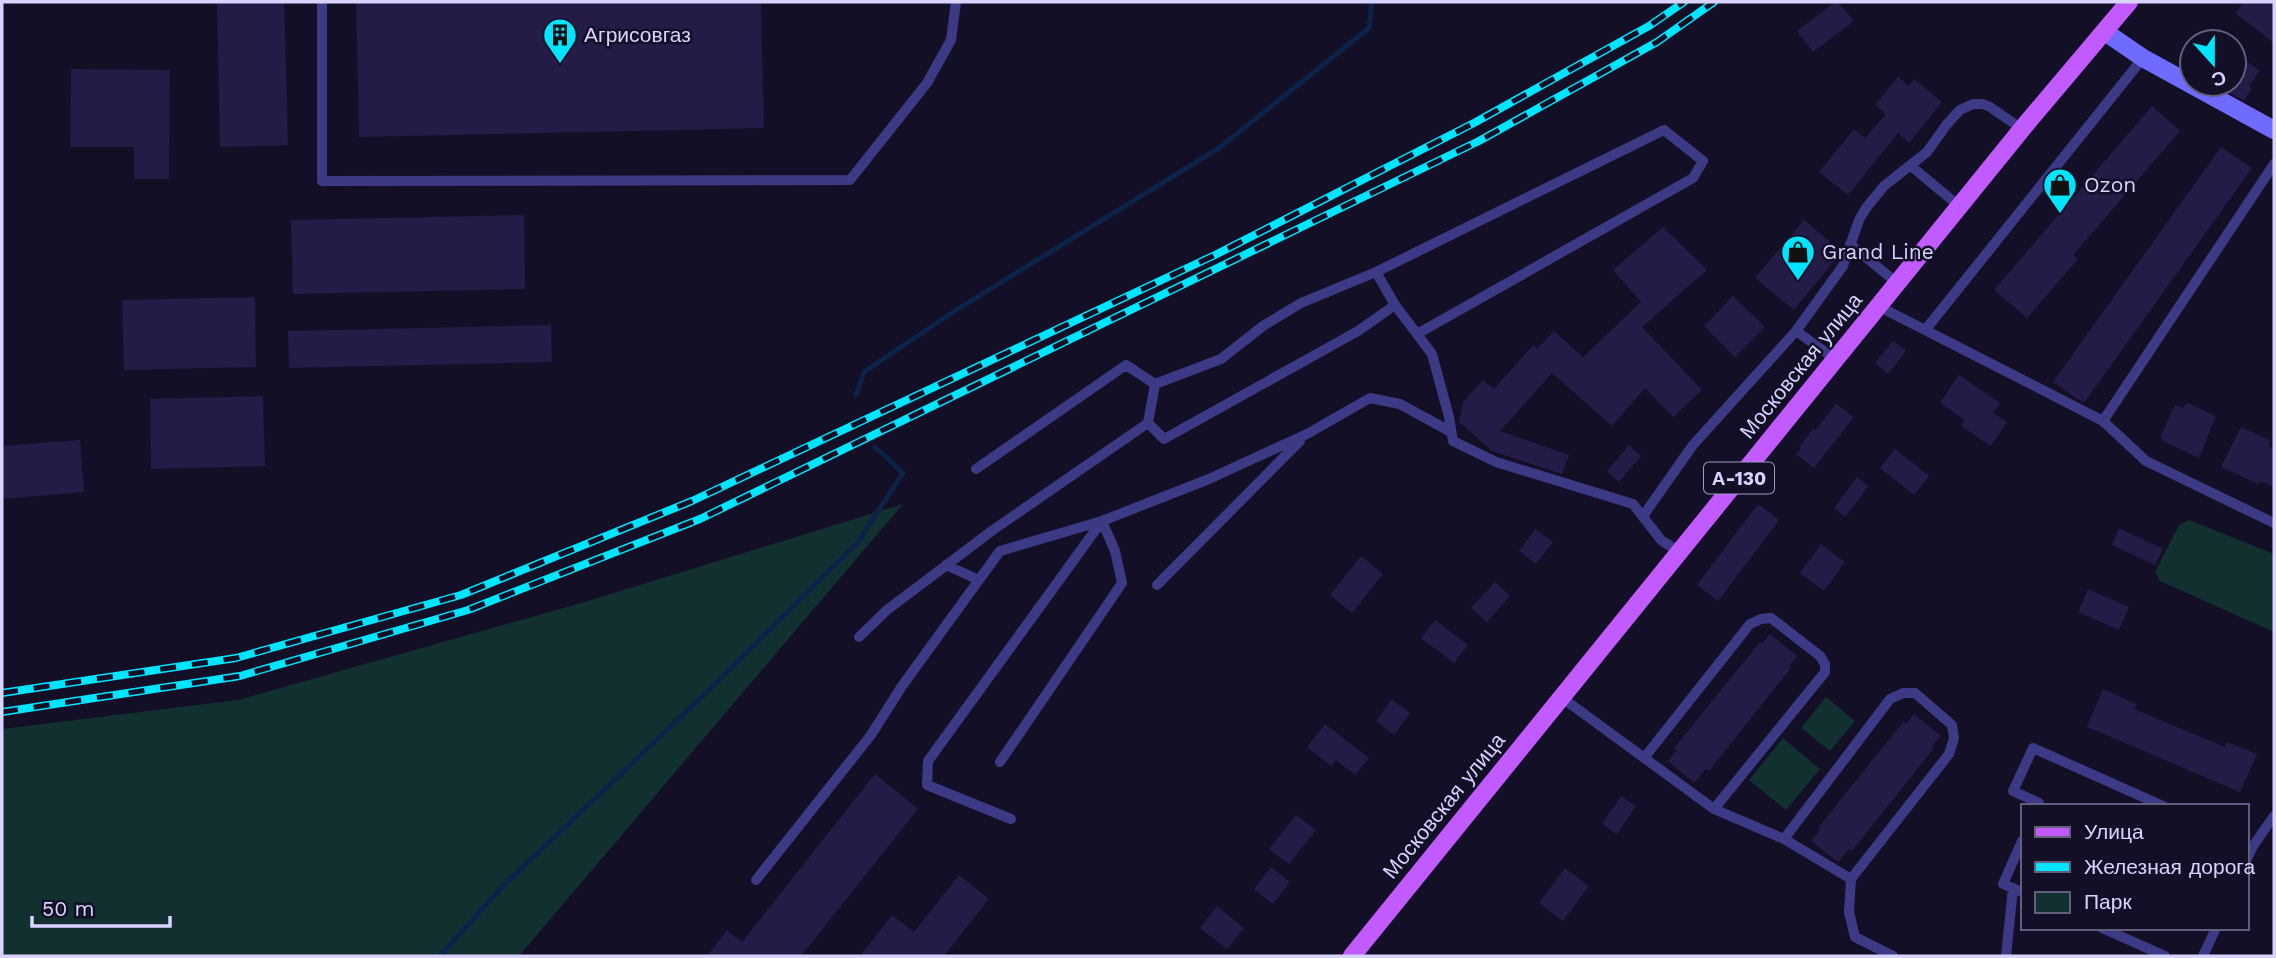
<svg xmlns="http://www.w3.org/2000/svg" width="2276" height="958" font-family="'Work Sans',sans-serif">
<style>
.green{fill:#12302f}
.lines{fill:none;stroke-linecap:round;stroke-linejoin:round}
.stream{stroke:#0c2248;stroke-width:5}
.building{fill:#241b47}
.lane{stroke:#3d3a85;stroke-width:10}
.secondary{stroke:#6f6bff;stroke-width:18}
.primary{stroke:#c25bff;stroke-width:18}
.rail-casing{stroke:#00e5ff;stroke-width:8}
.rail{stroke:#130f26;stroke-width:5;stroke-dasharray:16;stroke-linecap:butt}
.labels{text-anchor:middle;stroke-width:5;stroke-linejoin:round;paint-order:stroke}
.shield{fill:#130f26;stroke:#9e99be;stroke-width:2}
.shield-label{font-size:19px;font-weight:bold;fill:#d9d4ff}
.poi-label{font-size:21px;fill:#d9d4ff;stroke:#130f26;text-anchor:start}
.street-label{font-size:21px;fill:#d9d4ff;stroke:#130f26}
</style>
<rect width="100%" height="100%" fill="#130f26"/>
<path class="green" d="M903,504L519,956H2V729L238,700L588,601Z
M2189,520L2274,554V632L2160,581L2155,572L2179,525Z
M1826,697L1855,721L1830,751L1801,728Z
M1783,738L1820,769L1786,810L1749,780Z"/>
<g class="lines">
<path class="stream" d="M856,395L864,372L953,312L1219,148L1369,28L1372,2
M440,956L503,886L710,689L858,542L903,473L875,447"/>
</g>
<path class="building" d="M217,2H284L288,145L220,147Z
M356,2H761L764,128L359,137Z
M1835,2H1838L1854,21L1813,52L1797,31Z
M2244,2H2274V43L2235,13Z
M2234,53L2260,71L2249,86L2252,88L2244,101L2214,84H2234Z
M71,69L170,70L169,179H134V147H70Z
M1898,77L1909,86L1914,79L1942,102L1909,143L1898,133L1848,195L1819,172L1854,129L1865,138L1886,114L1875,105Z
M2152,106L2180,131L2073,255L2078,259L2027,318L1994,290Z
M2221,147L2252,168L2084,403L2076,398L2053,382Z
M524,215L525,289L293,294L291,220Z
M1804,220L1840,250L1838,256L1794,310L1755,278Z
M1663,227L1707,270L1642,327L1702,390L1673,417L1645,388L1612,426L1552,373L1500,431L1569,455L1562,474L1492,451L1459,422L1463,402L1483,380L1494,389L1533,345L1537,349L1554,331L1583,357L1641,302L1613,270Z
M1733,296L1765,327L1735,357L1704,326Z
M255,297L256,367L124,370L122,300Z
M551,325L552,362L289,368L288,331Z
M1893,341L1906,351L1888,374L1875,363Z
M1959,375L2000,403L1993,413L2007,422L1991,446L1961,426L1965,420L1940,403Z
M263,396L265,466L151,469L150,399Z
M2188,403L2216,416L2199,458L2161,440L2162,437H2160L2175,405L2182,408Z
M1836,404L1854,417L1814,468L1796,454L1801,448L1799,447L1813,429L1815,431L1817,428Z
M2241,427L2270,440L2269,447L2274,449V487L2260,481L2258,484L2221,467Z
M80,440L84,492L2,499V446Z
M1629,445L1641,456L1619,482L1607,471Z
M1895,449L1929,476L1914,495L1880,468Z
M1857,477L1869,486L1845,517L1834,508Z
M1758,504L1779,520L1718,601L1697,585Z
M2119,528L2163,549L2155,565L2112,545Z
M1535,529L1553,542L1536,564L1519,551Z
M1821,544L1845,562L1824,591L1800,573Z
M1361,556L1383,574L1352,613L1330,595Z
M1495,582L1510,596L1487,622L1471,608Z
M2088,589L2129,607L2119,630L2078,612Z
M1435,620L1468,645L1454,663L1421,638Z
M1770,634L1797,656L1789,666L1791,668L1709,771L1706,769L1694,783L1668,761L1677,750L1674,748L1760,642L1762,644Z
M2103,689L2137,704L2134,709L2225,747L2227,742L2257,754L2240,792L2087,727Z
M1392,699L1410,713L1394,735L1376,721Z
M1914,714L1941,736L1932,746L1934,748L1852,851L1849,849L1838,862L1811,841L1820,830L1818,828L1903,722L1906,724Z
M1325,724L1369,758L1355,775L1336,760L1331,766L1307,747Z
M875,774L918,809L801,956H707L727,930L742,942Z
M1621,796L1636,806L1617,834L1602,824Z
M1296,815L1316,830L1289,864L1269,849Z
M1271,867L1290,882L1273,904L1254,889Z
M1565,868L1589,886L1563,921L1539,903Z
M959,875L989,899L944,956H860L892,915L914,932Z
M1217,906L1244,928L1227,949L1200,928Z"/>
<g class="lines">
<path class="lane" d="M322,2V181L850,180L927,83L951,40L956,2
M2274,164L2103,421L2146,461L2274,523
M1911,166L1959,206
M1850,244L1897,283
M1376,272L1301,303L1263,326L1221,359L1155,384L1148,423L1164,439L1358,331L1395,305
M1878,306L2103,421
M1926,329L2143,58
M1796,331L1835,359
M1417,334L1693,178L1703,161L1664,130L1376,272L1395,305L1432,354L1449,417L1453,441L1496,462L1633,504L1661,540L1679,552
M976,469L1126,365L1155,384
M1643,516L1693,445L1796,331L1843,266L1859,220L1866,208L1884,186L1927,152L1947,124L1960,110L1973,104H1983L1990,107L2022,129
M946,565L979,580
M1157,585L1300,441
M859,637L887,610L993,530L1148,423
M1561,697L1714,809L1784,839L1851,879L1849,912L1855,937L1893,956
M1644,758L1750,624L1761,619L1771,618L1820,656L1825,664V672L1714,809
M1000,762L1122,583L1115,551L1102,521L928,761L927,785L1011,819
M2039,803L2013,791L2033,748L2163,806
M1784,839L1890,699L1903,693H1915L1952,725L1954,738L1949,754L1851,879
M2022,841L2003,884L2022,892
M2246,861L2253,846L2274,816
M756,880L871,735L902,686L1000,551L1102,521L1209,479L1307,434L1370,398L1400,404L1451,432
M2102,928L2165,956
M2006,956L2013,888
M2203,956L2216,928"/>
<path class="secondary" d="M2105,32L2143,58L2274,130"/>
<path class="primary" d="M1352,956L2026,124L2129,2"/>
<g class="rail-casing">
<path id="rail" d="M2,693L236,658L461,595L692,501L1215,255L1474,123L1649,26L1684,2
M2,712L240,676L468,610L700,519L1479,141L1657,42L1714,2"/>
</g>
<use href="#rail" class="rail"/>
</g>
<defs>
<g id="building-pin" transform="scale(1.75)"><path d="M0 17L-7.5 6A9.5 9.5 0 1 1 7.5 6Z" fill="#00e5ff" stroke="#130f26"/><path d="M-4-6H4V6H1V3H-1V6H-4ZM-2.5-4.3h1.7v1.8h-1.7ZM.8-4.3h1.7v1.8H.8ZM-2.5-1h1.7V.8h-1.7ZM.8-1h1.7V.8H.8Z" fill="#111"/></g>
<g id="shop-pin" transform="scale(1.75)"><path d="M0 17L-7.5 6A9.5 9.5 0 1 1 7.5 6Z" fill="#00e5ff" stroke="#130f26"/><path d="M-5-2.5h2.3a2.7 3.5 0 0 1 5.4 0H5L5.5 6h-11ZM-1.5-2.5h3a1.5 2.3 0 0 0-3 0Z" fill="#111"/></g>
</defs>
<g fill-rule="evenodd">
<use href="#building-pin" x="560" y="35"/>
<use href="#shop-pin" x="2060" y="185"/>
<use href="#shop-pin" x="1798" y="252"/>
</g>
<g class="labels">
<rect class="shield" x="1704" y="462.5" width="70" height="31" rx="5"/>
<g class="shield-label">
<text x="1739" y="485">А-130</text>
</g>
<g class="poi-label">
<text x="584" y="42">Агрисовгаз</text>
<text x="2084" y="192">Ozon</text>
<text x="1822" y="259">Grand Line</text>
</g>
<g class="street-label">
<text transform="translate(1801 366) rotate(-51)" y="7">Московская улица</text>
<text transform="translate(1444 806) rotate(-51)" y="7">Московская улица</text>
</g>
</g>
<rect width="2276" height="958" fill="none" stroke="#d9d4ff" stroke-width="7"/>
<rect x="2021" y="804" width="228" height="126" fill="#130f26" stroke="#625e7d" stroke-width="2"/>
<rect x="2035" y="827" width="35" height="10" fill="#c25bff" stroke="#625e7d" stroke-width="2"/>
<text x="2084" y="839" font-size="21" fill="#d9d4ff">Улица</text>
<rect x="2035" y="862" width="35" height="10" fill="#00e5ff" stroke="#625e7d" stroke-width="2"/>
<text x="2084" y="874" font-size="21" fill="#d9d4ff">Железная дорога</text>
<rect x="2035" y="892" width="35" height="21" fill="#12302f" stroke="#625e7d" stroke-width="2"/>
<text x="2084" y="909" font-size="21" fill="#d9d4ff">Парк</text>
<g transform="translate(2213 63) rotate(159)"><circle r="33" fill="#130f26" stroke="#625e7d" stroke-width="2"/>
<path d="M0-5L12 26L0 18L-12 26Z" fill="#00e5ff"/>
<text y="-10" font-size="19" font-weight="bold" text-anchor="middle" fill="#d9d4ff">С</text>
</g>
<path d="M32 916v10h138v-10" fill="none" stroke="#d9d4ff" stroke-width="3.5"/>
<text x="42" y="916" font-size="21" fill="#d9d4ff" stroke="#130f26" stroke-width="5" paint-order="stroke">50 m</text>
</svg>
